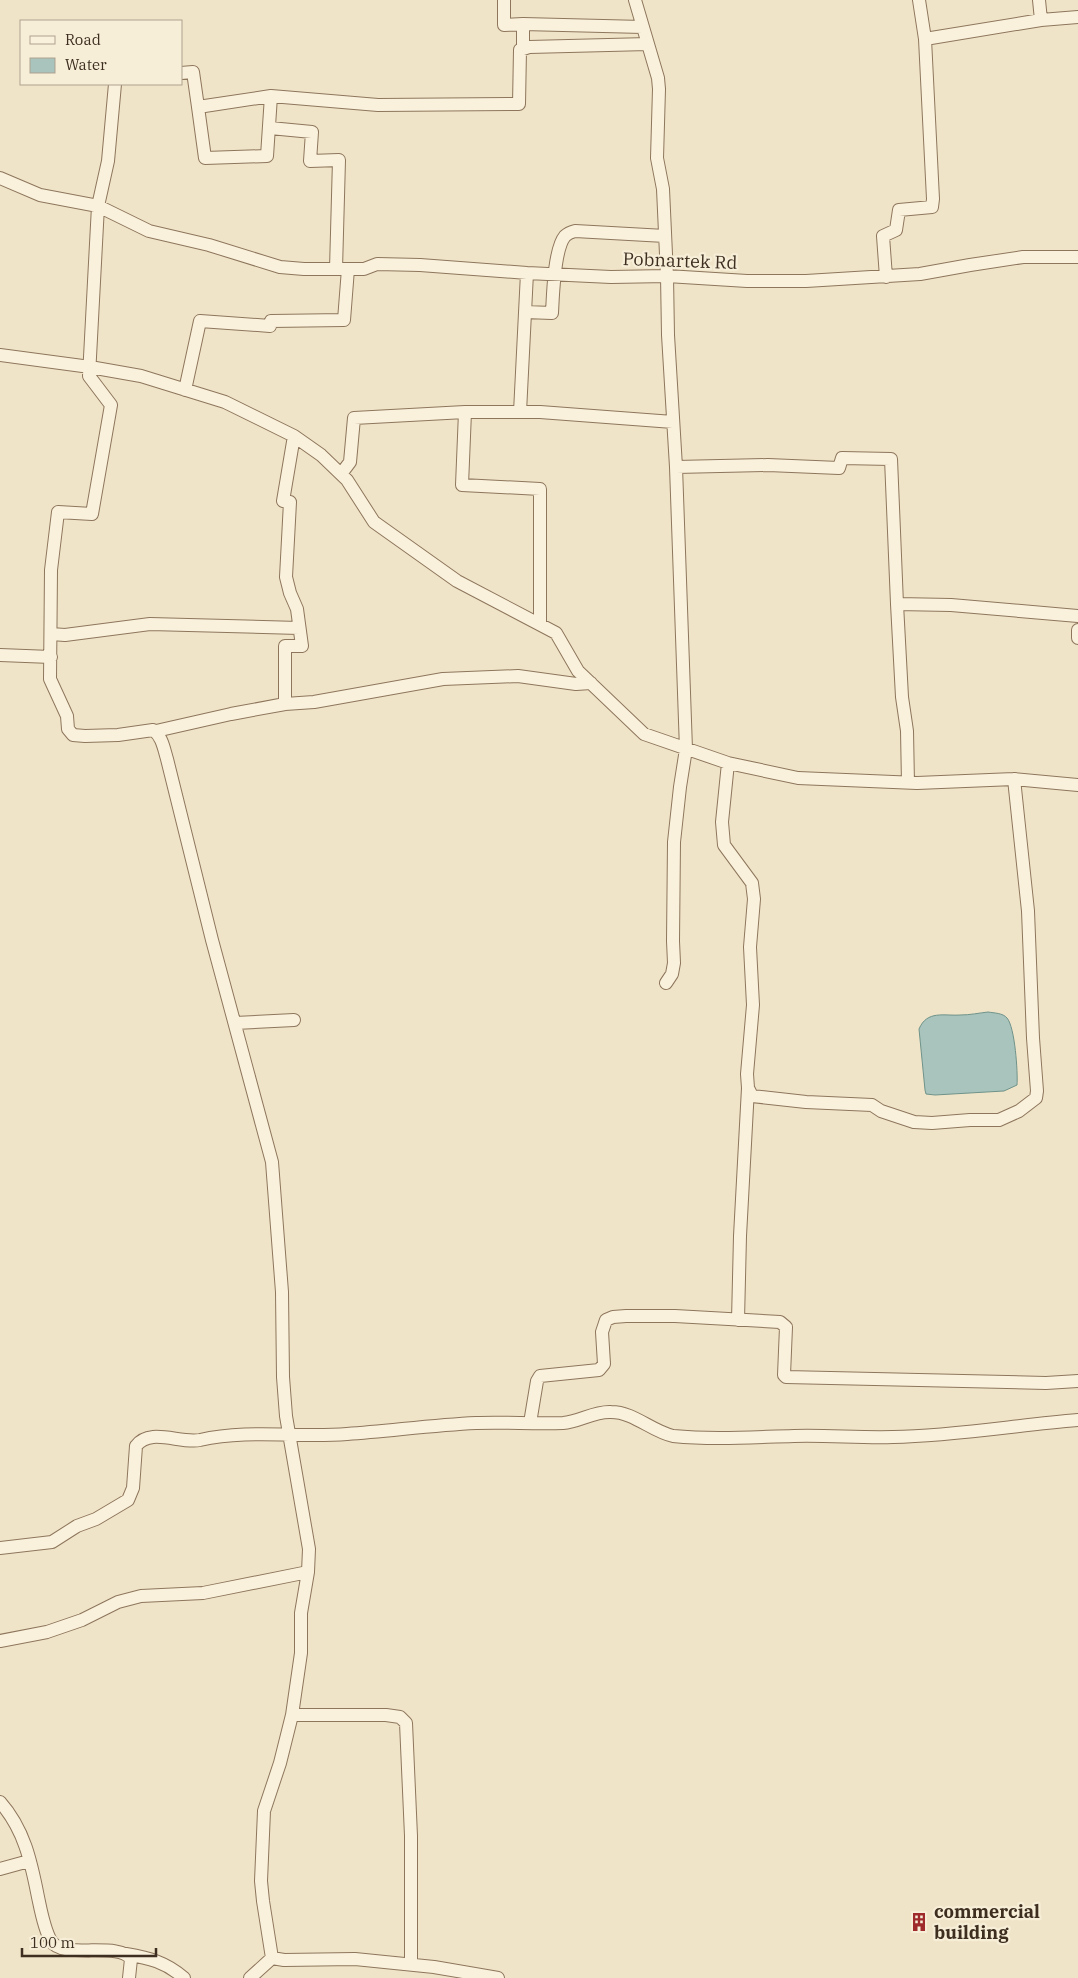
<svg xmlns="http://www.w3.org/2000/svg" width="1078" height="1978" font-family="'IBM Plex Serif',serif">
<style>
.water{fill:#a9c4bc;stroke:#6f938a}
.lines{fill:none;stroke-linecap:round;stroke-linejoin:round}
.minor-casing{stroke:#8d765c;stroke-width:14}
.minor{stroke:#faf1dc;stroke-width:12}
.labels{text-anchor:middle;stroke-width:4.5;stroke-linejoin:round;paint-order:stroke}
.street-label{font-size:18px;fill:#3d2e20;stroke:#f7eed8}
.poi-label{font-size:18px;font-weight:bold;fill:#3d2e20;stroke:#f7eed8;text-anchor:start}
</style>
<rect width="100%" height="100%" fill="#f0e4c8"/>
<path class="water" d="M988,1012C994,1013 1003,1013 1007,1018C1015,1027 1018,1073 1017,1085L1004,1091L935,1095L926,1094L925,1090L919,1029C927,1010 944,1016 960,1015C970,1015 979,1013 988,1012Z"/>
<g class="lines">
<g class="minor-casing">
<path id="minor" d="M504,0V25L523,24V48
M635,0L658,78L659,89L657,158L663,189L667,276L668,335L676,467L686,749L680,787L674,842L673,941L674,963L672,974L666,983
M919,0L925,39L1041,20L1078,17
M1039,0L1041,20
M523,24L643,27
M181,73L193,72L198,107L271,96L378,105L519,104L520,50L529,47L648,44
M198,107L205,158L267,156L271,96
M270,128L312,132L310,161L339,160L336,269
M0,178L40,195L98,206L108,161L115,84
M886,277L883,236L896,230L899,210L932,207L933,199L925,39
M525,312L552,313C553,295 554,249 565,236C568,233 571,232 575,231L665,236
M0,355L90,367L141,376L225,402L294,436L321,455L347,480L374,522L457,581L556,633L578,671L644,734L728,763L798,778L917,783L1014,779L1078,785
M185,390L200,321L270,326L271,321L344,320L348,269
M465,412H540L673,422
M520,412L527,273
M294,436L283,501L290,502L286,577L290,593L297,609L302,646H285V704L314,702L443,679L518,676L576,684L591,683
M676,467L768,465L839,468L842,458L891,459L897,604
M341,474L350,462L354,418L465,412L462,485L540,489V624
M1078,630V638
M51,634L65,635L150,624L299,628
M0,655L51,657
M156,731L231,714L285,704
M728,763L722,822L724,845L752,883L754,899L750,947L753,1005L747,1074L748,1088L752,1096L806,1102L872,1105L881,1111L914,1122L932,1123L970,1120H999L1019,1111L1036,1098L1037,1091L1033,1038L1028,911L1014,779
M908,783L907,731L902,697L897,604L951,605L1078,616
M235,1023L294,1020
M738,1320L740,1236L748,1088
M530,1423L537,1381L540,1376L599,1370L604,1364L602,1332L606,1320L613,1317L626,1316H675L780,1322L786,1327L784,1375L786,1377L1046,1383L1078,1381
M0,1548L52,1542L77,1526L96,1519L128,1500L133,1488L136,1446C150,1427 180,1444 200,1440C249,1429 298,1438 347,1434C390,1431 433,1425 476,1423C505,1422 534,1424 563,1423C579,1422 594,1411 611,1412C634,1412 651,1431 673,1436C714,1440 754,1437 794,1436C827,1435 860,1438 893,1437C955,1436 1016,1425 1078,1420
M0,1641L47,1632L82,1620L118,1602L141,1596L203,1593L308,1572
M292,1715H386L400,1717L406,1723L411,1836V1964
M0,1802C24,1829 31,1861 38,1897C41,1911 44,1929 51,1941C63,1960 119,1941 131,1959L129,1978
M0,1869L29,1861
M126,1954C149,1958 166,1962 184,1978
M272,1958L284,1960L355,1959L434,1967L498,1978
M250,1978L272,1958L263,1901L261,1881L264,1811L280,1763L292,1715L301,1653V1613L308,1572L309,1549L286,1416L283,1377L282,1292L272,1162L212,940L167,759C164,749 162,736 153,730L118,735L85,736L73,735L68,729L67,716L50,679L51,570L58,512L92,514L111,405L89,376L98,206L149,231L209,245L280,267L304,269H364L377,264L420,265L527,273L611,277L667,276L747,281H806L920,274L970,265L1023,257H1078"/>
</g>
<use href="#minor" class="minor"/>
</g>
<defs>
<g id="building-bare" transform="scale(1.5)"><path d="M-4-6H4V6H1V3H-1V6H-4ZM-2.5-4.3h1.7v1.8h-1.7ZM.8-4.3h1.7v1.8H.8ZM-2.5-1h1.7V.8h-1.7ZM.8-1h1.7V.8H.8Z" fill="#9e2a2b" stroke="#f7eed8" stroke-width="2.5" paint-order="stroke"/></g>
</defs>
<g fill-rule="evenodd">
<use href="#building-bare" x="919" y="1922"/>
</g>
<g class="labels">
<g class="street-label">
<text transform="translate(680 261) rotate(2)" y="6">Pobnartek Rd</text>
</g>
<g class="poi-label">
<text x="934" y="1918">commercial<tspan x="934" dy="21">building</tspan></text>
</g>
</g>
<rect x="20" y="20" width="162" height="65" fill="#f7eed8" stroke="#ada18e"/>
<rect x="30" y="36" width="25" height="8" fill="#faf1dc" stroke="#ada18e"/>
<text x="65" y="45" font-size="15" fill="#3d2e20">Road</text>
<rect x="30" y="58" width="25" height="15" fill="#a9c4bc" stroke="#ada18e"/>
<text x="65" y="70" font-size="15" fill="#3d2e20">Water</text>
<path d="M22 1948v8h134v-8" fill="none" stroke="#3d2e20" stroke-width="2.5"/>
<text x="30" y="1948" font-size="15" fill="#3d2e20" stroke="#f7eed8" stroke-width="4" paint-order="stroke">100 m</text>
</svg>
